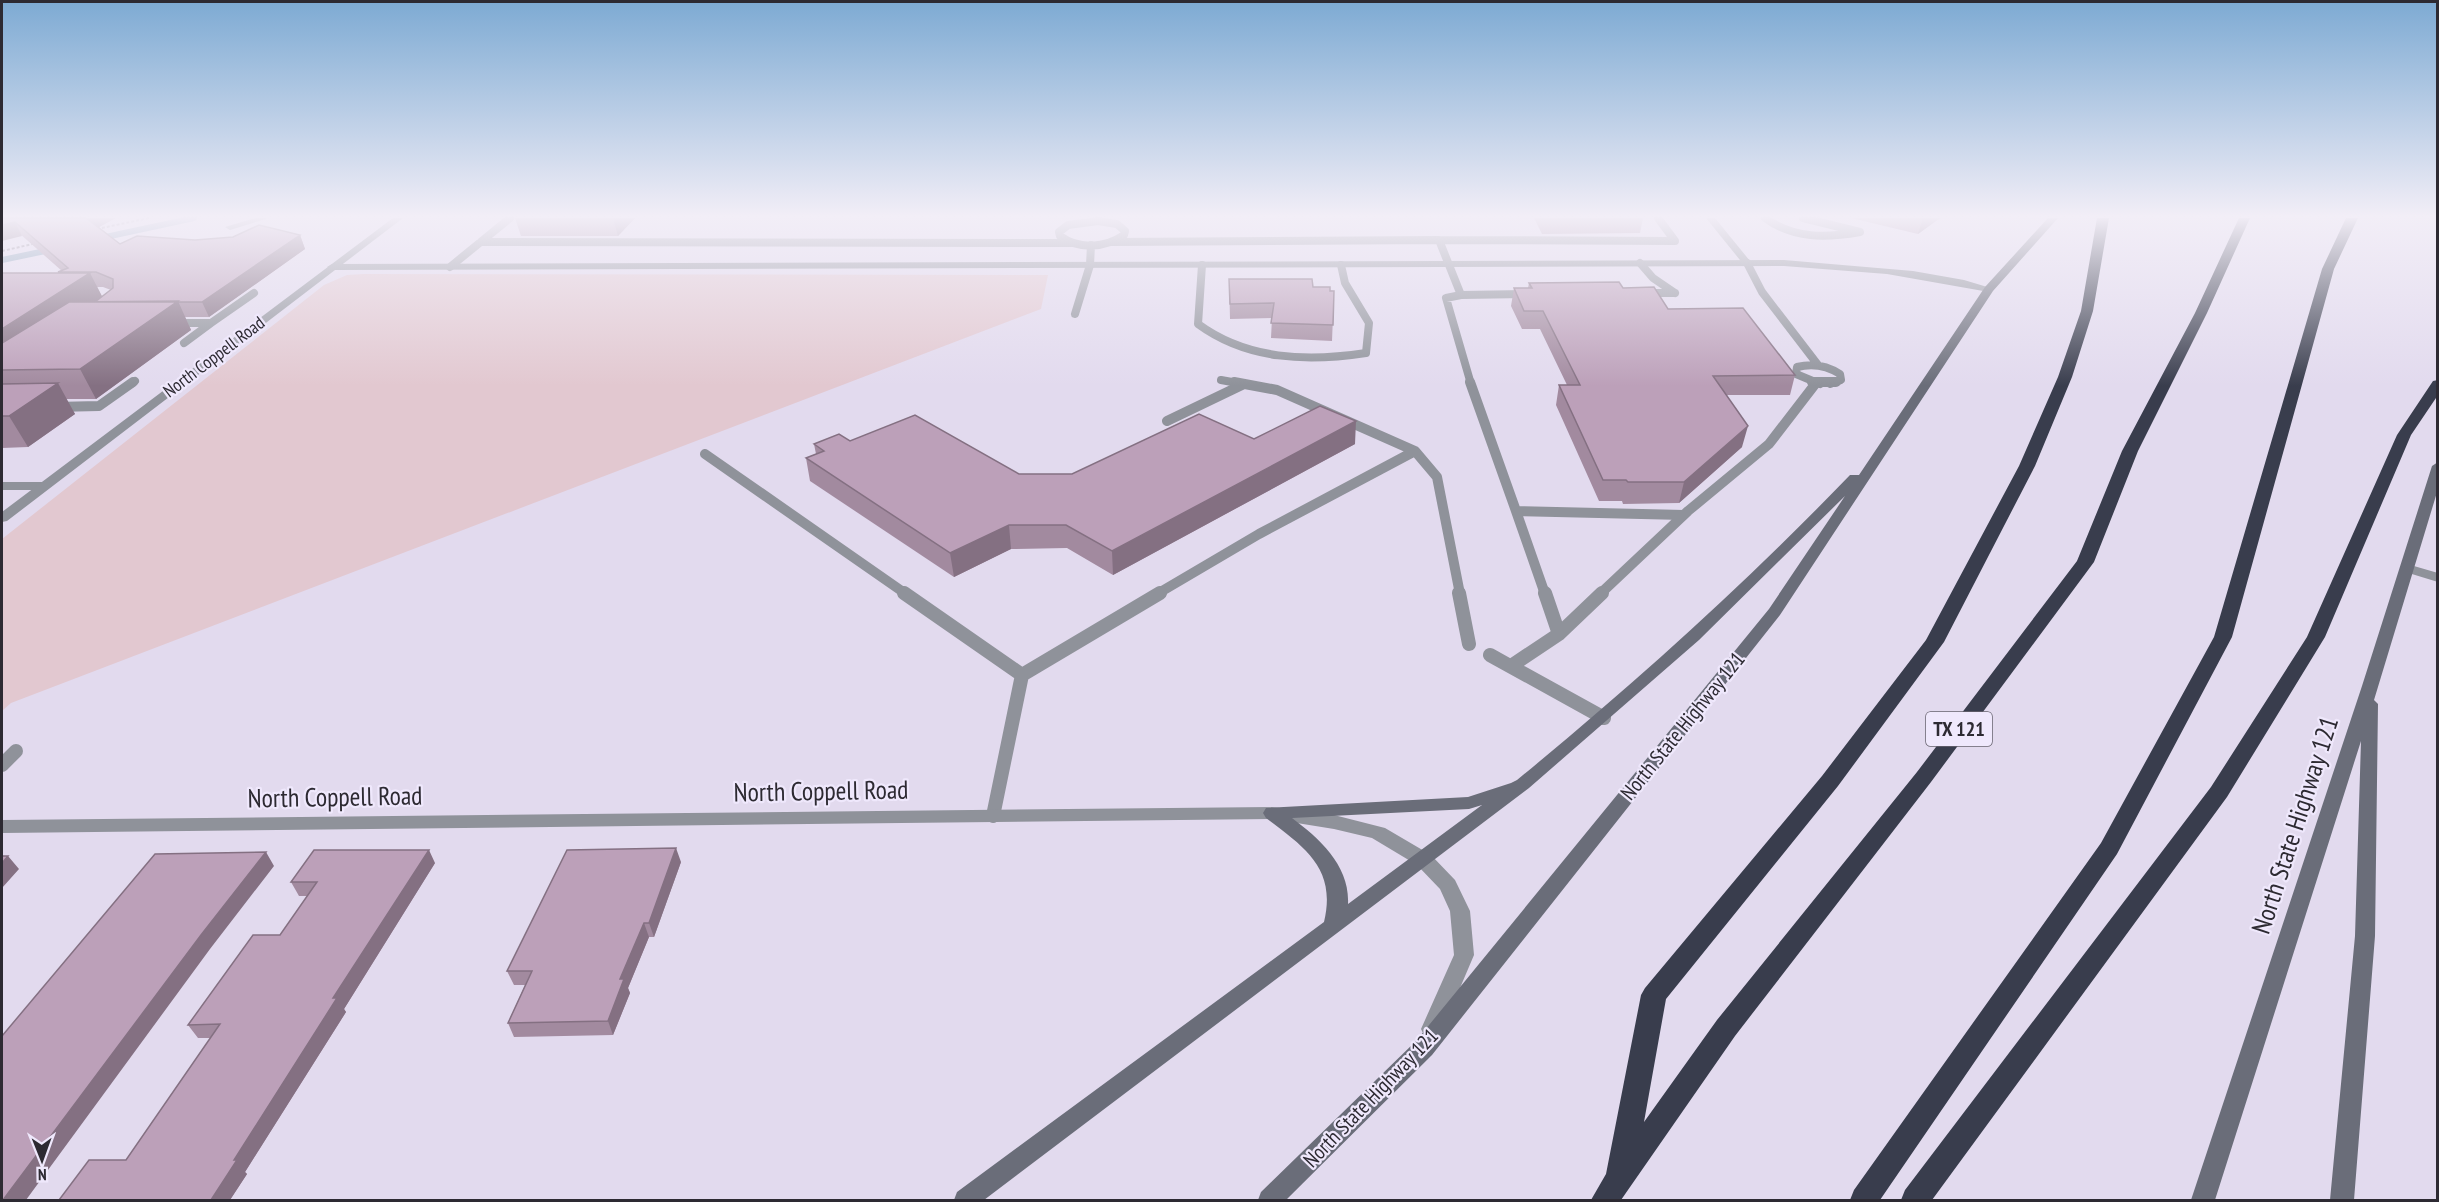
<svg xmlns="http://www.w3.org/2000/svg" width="2439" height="1202" font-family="'PT Sans Narrow',sans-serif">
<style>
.green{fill:#e2c8d0}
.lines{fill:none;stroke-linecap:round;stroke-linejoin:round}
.stream{stroke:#7e9ab3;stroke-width:6}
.path{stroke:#847e8c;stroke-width:2;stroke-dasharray:3 2;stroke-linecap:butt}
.service-far2{stroke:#8f929a;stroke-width:8}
.service-far1{stroke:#8f929a;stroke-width:10}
.service{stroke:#8f929a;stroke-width:14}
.minor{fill:#8f929a;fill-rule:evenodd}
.tertiary{fill:#8f929a;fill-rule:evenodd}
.secondary{fill:#6a6d79;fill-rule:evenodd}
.motorway{fill:#393d4d;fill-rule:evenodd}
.wall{fill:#a28a9f;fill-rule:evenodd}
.shaded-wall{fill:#847082}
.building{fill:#bca0b9;stroke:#847082;stroke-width:1.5}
.labels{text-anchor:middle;stroke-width:4.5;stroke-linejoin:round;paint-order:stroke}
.far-street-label{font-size:18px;fill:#2d2a32;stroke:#efe8fc}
.shield{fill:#efe8fc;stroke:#67636f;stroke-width:1.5}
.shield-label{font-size:20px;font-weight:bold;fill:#2d2a32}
.street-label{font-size:21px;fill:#2d2a32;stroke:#efe8fc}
.near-street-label{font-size:26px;fill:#2d2a32;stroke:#efe8fc}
</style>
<rect width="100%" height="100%" fill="#e2daee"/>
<path class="green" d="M364,274L1048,275L1041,309L11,703L2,711V539L324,285L347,275Z"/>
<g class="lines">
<path class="stream" d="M101,238L194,218
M2,260L50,250"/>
<path class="path" d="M97,229L149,218
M2,251L37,243"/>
<path class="service-far2" d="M1765,218C1794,239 1826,238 1860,232L1803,218
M1098,221L1117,224L1125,231L1124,235C1105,248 1079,250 1060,236L1059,232L1068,225Z
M481,242L1071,243
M1112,242L1439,240
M1640,263L1653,278L1675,293
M1747,263L1762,292L1818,365
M1202,265L1198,324C1247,360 1307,362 1366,353L1369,323L1345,283L1341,265
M450,267L510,218
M1643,293H1675
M1461,295L1439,240L1675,241L1658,218
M1075,314L1090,265L1091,245
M174,323H211L254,293
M184,343L211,323
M1221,380L1243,384
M131,384L135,381
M1471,384L1446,298L1461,295L1529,294
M1820,384L1796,374L1797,367C1813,363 1826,365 1840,374L1841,380L1830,384"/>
<path class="service-far1" d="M1470,382L1516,511
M1812,382H1836
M55,407L99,406L133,382
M1167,421L1244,384
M1415,451L1437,477L1460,594
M705,454L906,594
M1157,594L1259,534L1415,451L1277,390L1234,382
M1545,594L1516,511L1684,515
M1600,594L1688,511L1769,444L1816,383"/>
<path class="service" d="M904,593L1022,675
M1459,593L1469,644
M1545,593L1559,634
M1490,655L1604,718
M1511,666L1559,634L1602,593
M2,765L16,751
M993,816L1022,675L1160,593"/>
<path class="minor" d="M255,218H269L230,230L225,227Z
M1784,260L1913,271L1964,280L1994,289L1989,292L1887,274L1784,266L332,270L327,267L332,264Z
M2,482H43L50,486L43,490H2Z"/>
<path class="tertiary" d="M393,218H403L7,521L2,522V512Z
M1706,218H1715L1750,261V265H1744Z
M2407,564L2438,573V582L2402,571L2400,568Z
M1272,807L1334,815L1385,828L1431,855L1455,880L1470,911L1474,955L1440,1035L1432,1038L1424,1035L1421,1029L1454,955L1450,911L1440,889L1417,865L1372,838L1334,829L1272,819L2,833V820Z"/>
<path class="secondary" d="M2048,218H2058L1993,291L1780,615L1432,1055L1286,1200H1258L1261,1192L1416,1041L1769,609L1845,496L1699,640L1529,788L984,1200H954L957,1192L1324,922C1337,868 1304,847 1266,818L1263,813L1266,808L1468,797L1511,783L1517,780C1634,684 1745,584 1850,475H1859L1985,287ZM1482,805L1348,904C1350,866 1320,839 1292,818L1469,809Z
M2438,462V489L2374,700L2378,704L2375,936L2354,1200H2330L2355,936L2361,741L2215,1200H2191L2362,686L2432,466Z"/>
<path class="motorway" d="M2097,218H2109L2093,311L2072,377L2035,466L1944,642L1838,786L1666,999L1644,1122L1717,1020L1917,772L2077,561L2122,451L2195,313L2239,218H2250L2207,313L2138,451L2094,562L1931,782L1735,1036L1621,1200H1591L1606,1174L1641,995L1645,988L1822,776L1926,640L2019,466L2058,377L2081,311Z
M2346,218H2358L2334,269L2232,637L2117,854L1880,1200H1850L1854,1190L2101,843L2214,637L2322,269Z
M2438,380V395L2411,435L2325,637L2227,797L1932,1200H1901L1905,1190L2211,787L2307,637L2397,435L2433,381Z"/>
</g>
<path class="wall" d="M2,218L99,227L120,244L300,235L305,249L209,317H185L191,330L96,399H66L75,414L28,447L2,448V370L59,273L62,271ZM97,287H103L111,290L102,297Z
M515,218H635L618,236H521Z
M1534,218H1643L1640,233L1542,234Z
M1851,218H1940L1918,234Z
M1229,279L1313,287L1334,291L1332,341L1271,338L1272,318L1230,319Z
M1529,283L1623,288L1668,309L1795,375L1790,395H1727L1742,447L1679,503L1623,504L1622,501H1599L1556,405L1559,385H1567L1540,329H1522L1511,306L1514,288H1528Z
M1254,439L1355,444L1113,575L1067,548L1011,549L954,577L810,481L806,458L816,454L814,444L850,441L1019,474H1072Z
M681,862L654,937H649L628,988L630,993L613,1035L514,1037L508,1023L525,985H514L507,971Z
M435,863L344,1009L346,1012L245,1172L247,1174L230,1200H59L126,1160L211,1038H198L188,1025L280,935L308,896H299L291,882Z"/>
<path class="shaded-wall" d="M86,218H116L92,231Z
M613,218H635L618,236Z
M1923,218H1940L1918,234Z
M15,222L22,236L2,241V225Z
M300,235L305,249L209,317L202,302Z
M90,273L104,300L2,369V329Z
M178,301L191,330L96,399L80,369Z
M58,383L75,414L28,447L9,416Z
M1356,421L1355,444L1113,575L1112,551Z
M1748,426L1742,447L1679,503L1684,482Z
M1009,525L1011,549L954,577L950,553Z
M676,848L681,862L654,937L649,923Z
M429,850L435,863L344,1009L346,1012L245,1172L247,1174L230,1200H211L234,1160L333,998Z
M266,852L274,866L210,949L26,1200H3L201,935Z
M8,856L19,869L2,888V863Z
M644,923L649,937L628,988L630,993L613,1035L608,1021L620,979Z"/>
<path class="building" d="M2,218H86L120,244L137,236L195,240L233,237L259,225L300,235L202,302H95L113,288V279L96,272H58L68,268L15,222L2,225Z
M2,273H90L2,329Z
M1229,279H1312L1313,287H1330V291H1334L1333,325L1271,323L1274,303L1230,304Z
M1619,282L1623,288L1654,287L1668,309L1743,308L1795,375L1713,376L1748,426L1684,482H1628L1626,480H1603L1559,385H1580L1543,311H1524L1514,288H1532L1529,283Z
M178,301L80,369L2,370V343L69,302Z
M58,383L9,416H2V384Z
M1320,406L1356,421L1112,551L1066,525H1009L950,553L806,458L824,451L814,444L839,434L850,441L915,415L1019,474H1072L1199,414L1254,439Z
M676,848L649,923H644L620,979H624L608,1021L508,1023L532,971H507L567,850Z
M314,850H429L333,998H337L234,1160H237L211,1200H59L89,1160H126L220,1024L188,1025L253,935H280L317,882H291Z
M266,852L201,935L3,1200H2V1036L155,854Z
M2,856H8L2,863Z"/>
<linearGradient id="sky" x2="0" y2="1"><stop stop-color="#7daad3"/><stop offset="0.56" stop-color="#f2eef7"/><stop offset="1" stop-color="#f2eef7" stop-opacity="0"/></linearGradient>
<rect width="2439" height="386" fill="url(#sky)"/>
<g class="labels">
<g class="far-street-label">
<text transform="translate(214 357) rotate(-37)" y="6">North Coppell Road</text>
</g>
<rect class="shield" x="1926" y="712" width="66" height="34" rx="4.5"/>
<g class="shield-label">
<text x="1959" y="736">TX 121</text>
</g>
<g class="street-label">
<text transform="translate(1683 726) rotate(-51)" y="7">North State Highway 121</text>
<text transform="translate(1371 1098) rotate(-46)" y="7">North State Highway 121</text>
</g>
<g class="near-street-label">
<text transform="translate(821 791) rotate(-1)" y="9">North Coppell Road</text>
<text transform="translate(335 797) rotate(-1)" y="9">North Coppell Road</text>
<text transform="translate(2295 825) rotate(-72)" y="9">North State Highway 121</text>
</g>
</g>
<rect width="2439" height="1202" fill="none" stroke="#2d2a32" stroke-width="6"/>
<g transform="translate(42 1160) rotate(179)" stroke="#efe8fc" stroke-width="4.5" paint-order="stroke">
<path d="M0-4.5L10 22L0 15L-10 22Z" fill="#2d2a32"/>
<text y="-9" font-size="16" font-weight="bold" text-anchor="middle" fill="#2d2a32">N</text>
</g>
</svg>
